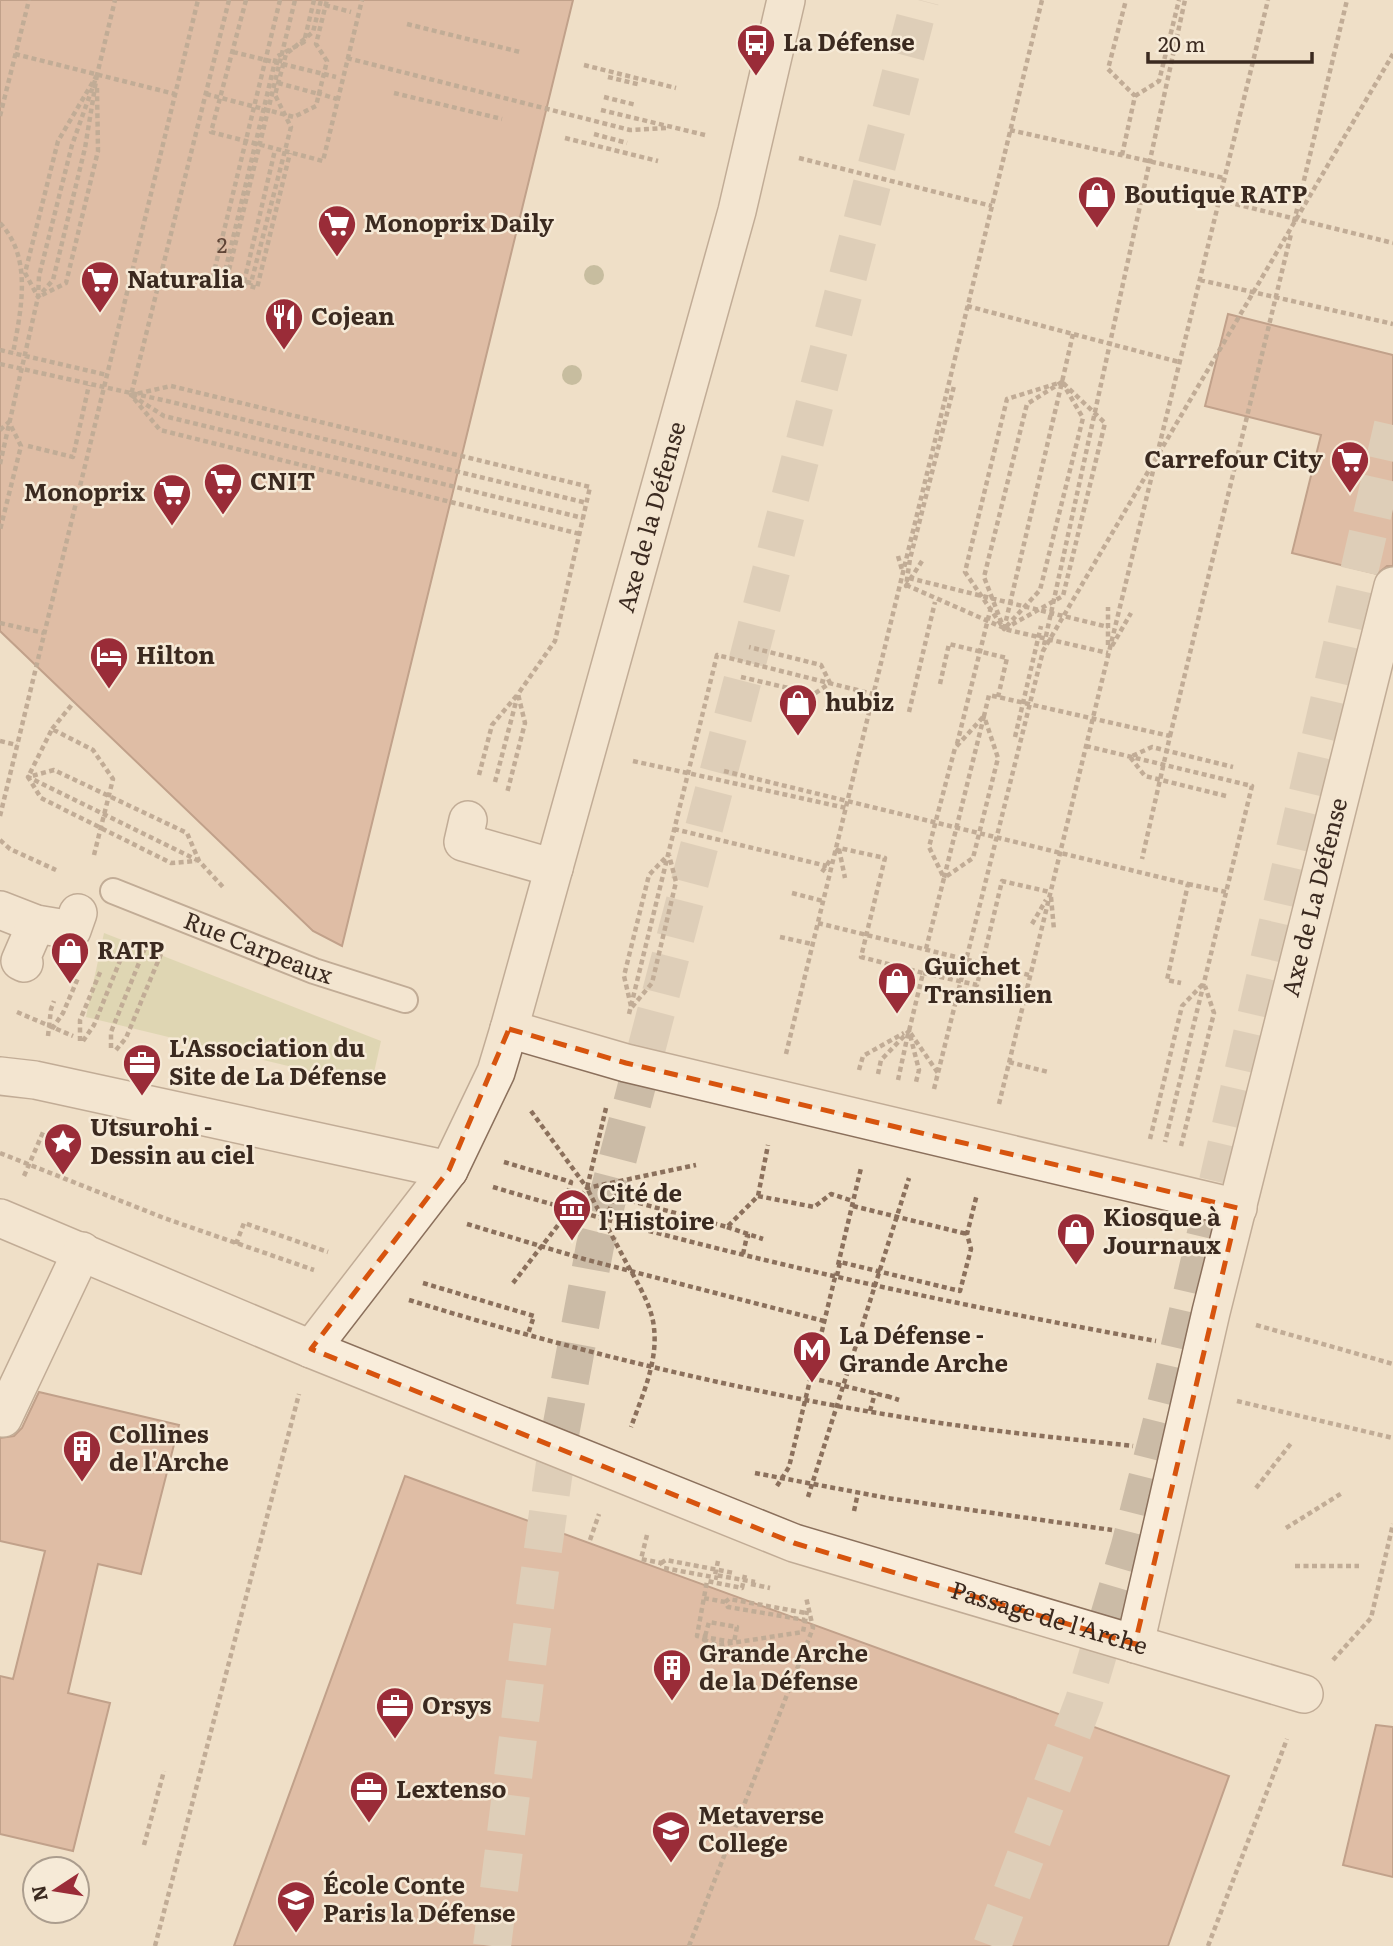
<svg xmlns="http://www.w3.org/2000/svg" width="1393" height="1946" font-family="Literata,serif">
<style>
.green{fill:#cdcd9b}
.building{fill:#cd967d;stroke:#8a5742;stroke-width:2}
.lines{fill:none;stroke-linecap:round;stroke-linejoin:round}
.motorway-tunnel{stroke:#cbbba6;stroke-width:38;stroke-dasharray:38 19;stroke-linecap:butt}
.service-casing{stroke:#8b705c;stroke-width:28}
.pedestrian-casing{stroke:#8b705c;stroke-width:40}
.path{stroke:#8b705c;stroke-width:4.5;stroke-dasharray:5 3.5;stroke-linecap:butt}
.service{stroke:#f9eddb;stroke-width:24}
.pedestrian{stroke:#f9eddb;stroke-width:37}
.tree{fill:#98956f}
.marked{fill:none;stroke:#d7540e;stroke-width:5;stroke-dasharray:14 9;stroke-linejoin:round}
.labels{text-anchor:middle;stroke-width:5;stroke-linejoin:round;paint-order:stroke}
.number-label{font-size:21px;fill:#604537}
.poi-label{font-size:24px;font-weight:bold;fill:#3b2a20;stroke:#f6ead7;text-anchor:start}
.street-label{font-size:24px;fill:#3b2a20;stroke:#f6ead7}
</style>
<rect width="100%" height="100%" fill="#efdfc7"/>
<path class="green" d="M104,933L381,1041L371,1086L86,1017Z"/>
<path class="building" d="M0,0H573L342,946L313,931L0,631Z
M1228,314L1393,355V566H1387L1377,574L1292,553L1321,435L1205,406Z
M39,1392L179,1425L141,1574L98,1564L68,1693L110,1703L73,1851L0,1834V1676L13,1679L45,1551L0,1541V1438L14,1436L22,1428Z
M405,1476L1229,1776L1168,1946H234Z
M1376,1725L1393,1727V1877L1343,1865Z"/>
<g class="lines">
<path class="motorway-tunnel" d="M492,1946L529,1649L556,1456L595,1246L920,0
M992,1946L1084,1701L1130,1546L1170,1389L1393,425"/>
<g class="service-casing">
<g id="service">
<path id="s1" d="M113,891L314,971L405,1000"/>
</g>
</g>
<g class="pedestrian-casing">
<g id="pedestrian">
<path d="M468,820L463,842L554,868"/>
<path d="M0,910L36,924L72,930L78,913"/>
<path d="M24,963L20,961L36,924"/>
<path d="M509,1029L626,1063L1238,1208"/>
<path id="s2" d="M0,1076L35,1080L449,1170L496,1072L509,1029L737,211L786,0"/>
<path id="s3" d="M0,1218L311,1349L794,1543L1304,1694"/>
<path d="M311,1349L449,1170"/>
<path d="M3,1418L82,1251"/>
<path id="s4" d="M1135,1644L1211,1312L1393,586"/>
</g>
</g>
<path class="path" d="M229,0L131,395L164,416L583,518
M246,0L211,132L323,161L362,0
M280,0L213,276L257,288L290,153
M314,0L304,42L276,57L224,276L251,283L291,127L275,95L286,54L313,32L321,0
M325,5L351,12
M407,24L520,52
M233,52L336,77
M15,54L175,94
M347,58L630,130L667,128
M584,65L676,88
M97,75L85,148L53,280L38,297L25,273L58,141Z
M608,77L641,85
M278,83L319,94
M317,93L337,99
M394,93L502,119
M206,94L294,117L316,106L327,61L316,44L327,0
M1135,96L1159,81L1179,0
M604,97L636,105
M601,110L705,135
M0,116L29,0
M1010,130L1224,178
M594,134L627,143
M565,138L658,161
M1122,155L1135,96L1108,69L1126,0
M799,158L992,206
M1219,200L1393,243
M1294,222L1347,0
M0,223C33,258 21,310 13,353
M227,278L295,0
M1200,280L1393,324
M244,282L275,150
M42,295L66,283L98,151L97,88
M967,306L1179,362
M1073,334L1062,382L1105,423L1063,596L1004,629L1108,653
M0,350L107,375
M0,364L167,401L587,503
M1062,382L1027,404L984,577L1004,629L965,572L1007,399Z
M1062,382L1083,418L1040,590L1004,629Z
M0,430L9,422L21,446L0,530
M28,446L73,457L89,385
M1157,455L1268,0
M0,464L38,297L39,276L72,145L97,75L115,0
M898,556L902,570
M922,561L906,586L910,559L954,386
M909,578L1108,627
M906,585L1004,628
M0,623L44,633
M1044,645L1185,0
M1108,645V607
M1112,646L1131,613
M741,677L814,694L830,683L821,665L749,647
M940,684L949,644L1007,658L998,697
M909,712L935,602
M984,716L944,878L929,847L955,748Z
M52,729L74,702
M1170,736L1291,234
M1015,737L1041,626
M0,741L17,745
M957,744L991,607
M1086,746L1252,786L1165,1142
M633,761L846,808
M724,771L1188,884L1167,980L1181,983
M479,775L492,725L518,694L525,723L507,793
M495,782L518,694L555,641L590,487L171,386L131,395L160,430L580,534
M1226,796L1145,776L1130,757L1152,747L1233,767
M0,816L198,0
M674,829L827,866
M0,840L10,849L56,870
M839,849L845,878
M836,852L839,848L885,858L861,957L923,973L909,1031L938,1073
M94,855L113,779L93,750L52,729L28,777L41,798L171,863L196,861
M199,861L28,777L54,770L187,833L199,861L223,887L222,889
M822,872L831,859
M1188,884L1226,892
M792,893L823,901
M1051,897L1054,930
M818,923L1029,975
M1032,924L1046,900
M780,937L812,944
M926,949L944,878L973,858L998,758L984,716L989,695L1170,736L1142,859
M923,973L977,985L1002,881L1050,892
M631,1006L624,976L649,875L668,855
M632,1007L652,983L676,882L669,855
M17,1012L73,1036
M629,1014L717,655L873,694
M52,1029L63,1013L78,978
M48,1036L51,1009L54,1001
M80,1041V1020L101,970
M83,1041L94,1025L128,941
M111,1048V1032L145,948
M116,1050L126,1038L161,954
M786,1054L1042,0
M1009,1062L1048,1072
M859,1070L863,1056L904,1033
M878,1074L881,1060L909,1031L919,1070L916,1082
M898,1080L908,1034
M934,1089L1043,651L1393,54
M999,1104L1154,467
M606,1108L587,1188C600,1214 614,1239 627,1264C638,1284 652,1306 654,1328C658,1362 642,1396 631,1427
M531,1111L587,1188L696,1165
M1150,1139L1182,1006L1203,984
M1181,1146L1214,1013L1205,986
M0,1153L164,1218L314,1270
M504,1162L571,1182L564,1207
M24,1176L44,1130
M493,1187C710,1252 932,1301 1156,1341
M758,1196L814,1207L831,1194L853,1201
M853,1206L967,1234
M607,1220L613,1196L727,1227L758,1196L768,1145
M467,1224L584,1259L824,1321
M727,1227L763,1239
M236,1244L244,1223L328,1252
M743,1254L747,1236H750
M838,1265L861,1168
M837,1276L840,1262L960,1291L971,1249L967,1234L977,1194
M423,1283L534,1316L528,1334
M513,1283L587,1188
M409,1300C593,1357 784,1402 976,1428C1028,1435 1081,1440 1133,1446
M1256,1325L1393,1364
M811,1378L890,1397
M887,1396L899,1400
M1237,1401L1393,1438
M870,1411L875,1393
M755,1473L887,1498L1112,1530
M777,1486L789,1467L836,1273
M1256,1488L1292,1442
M808,1497L909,1178
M854,1511L858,1493
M1286,1528L1342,1493
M647,1535L641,1559L661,1563L664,1568L718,1578
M590,1540L599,1514
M718,1561L715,1575L755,1582
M661,1563L666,1560L734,1573
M1295,1566H1359
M745,1575L742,1588L707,1581L697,1636L734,1642L737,1627L709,1622L704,1640L718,1645L803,1632L807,1611
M751,1584L770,1588
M704,1598L725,1602L728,1607L805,1620
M725,1602L729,1599L806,1613
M1333,1660L1371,1618L1393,1524
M144,1845L164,1771
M155,1946L299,1394
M689,1946L813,1628L806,1597
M1208,1946L1287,1739"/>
<use href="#service" class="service"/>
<use href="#pedestrian" class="pedestrian"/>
</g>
<g class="tree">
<circle cx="594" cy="275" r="10"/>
<circle cx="572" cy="375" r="10"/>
</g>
<path d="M0 0H1393V1946H0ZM509,1029L626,1063L1238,1208L1135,1644L794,1543L311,1349L449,1170Z" fill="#efdfc7" fill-opacity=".55" fill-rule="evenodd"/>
<path class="marked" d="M509,1029L626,1063L1238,1208L1135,1644L794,1543L311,1349L449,1170Z"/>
<defs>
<g id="bus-pin" transform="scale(2.0125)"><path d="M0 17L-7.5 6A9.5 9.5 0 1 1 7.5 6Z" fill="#9a2c38" stroke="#f6ead7"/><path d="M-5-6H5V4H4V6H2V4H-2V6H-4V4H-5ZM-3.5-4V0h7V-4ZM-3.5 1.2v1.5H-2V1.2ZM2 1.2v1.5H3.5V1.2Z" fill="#fff"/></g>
<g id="shop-pin" transform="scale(2.0125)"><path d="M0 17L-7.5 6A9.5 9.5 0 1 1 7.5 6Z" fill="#9a2c38" stroke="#f6ead7"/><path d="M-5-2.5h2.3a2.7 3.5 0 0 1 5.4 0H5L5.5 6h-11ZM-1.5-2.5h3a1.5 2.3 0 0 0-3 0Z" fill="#fff"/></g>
<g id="supermarket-pin" transform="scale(2.0125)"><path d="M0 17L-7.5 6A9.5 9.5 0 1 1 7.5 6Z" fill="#9a2c38" stroke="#f6ead7"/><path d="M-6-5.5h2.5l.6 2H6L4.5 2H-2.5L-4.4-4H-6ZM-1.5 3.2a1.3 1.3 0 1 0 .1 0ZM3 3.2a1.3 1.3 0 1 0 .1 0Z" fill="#fff"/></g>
<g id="restaurant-pin" transform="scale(2.0125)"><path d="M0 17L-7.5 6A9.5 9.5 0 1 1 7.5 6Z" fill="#9a2c38" stroke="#f6ead7"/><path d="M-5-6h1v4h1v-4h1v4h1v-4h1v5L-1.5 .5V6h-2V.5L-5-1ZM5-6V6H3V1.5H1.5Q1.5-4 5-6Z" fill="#fff"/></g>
<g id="hotel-pin" transform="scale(2.0125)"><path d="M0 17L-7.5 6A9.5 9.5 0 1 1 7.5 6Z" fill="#9a2c38" stroke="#f6ead7"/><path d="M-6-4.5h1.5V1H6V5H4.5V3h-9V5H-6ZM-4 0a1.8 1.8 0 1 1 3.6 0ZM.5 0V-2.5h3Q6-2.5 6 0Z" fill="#fff"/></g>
<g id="office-pin" transform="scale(2.0125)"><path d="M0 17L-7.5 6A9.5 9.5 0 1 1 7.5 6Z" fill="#9a2c38" stroke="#f6ead7"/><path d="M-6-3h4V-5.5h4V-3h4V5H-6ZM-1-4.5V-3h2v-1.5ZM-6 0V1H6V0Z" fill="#fff"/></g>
<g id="sight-pin" transform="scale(2.0125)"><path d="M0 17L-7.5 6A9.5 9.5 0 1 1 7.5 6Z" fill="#9a2c38" stroke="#f6ead7"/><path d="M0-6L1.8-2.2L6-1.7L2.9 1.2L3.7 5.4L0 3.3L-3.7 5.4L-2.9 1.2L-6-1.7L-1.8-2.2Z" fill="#fff"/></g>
<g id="museum-pin" transform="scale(2.0125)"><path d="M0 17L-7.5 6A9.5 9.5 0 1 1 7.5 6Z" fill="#9a2c38" stroke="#f6ead7"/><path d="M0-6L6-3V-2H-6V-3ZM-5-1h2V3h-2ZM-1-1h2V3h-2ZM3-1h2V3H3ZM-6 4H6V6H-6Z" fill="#fff"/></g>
<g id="metro-pin" transform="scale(2.0125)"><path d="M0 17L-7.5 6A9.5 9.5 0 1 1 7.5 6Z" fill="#9a2c38" stroke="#f6ead7"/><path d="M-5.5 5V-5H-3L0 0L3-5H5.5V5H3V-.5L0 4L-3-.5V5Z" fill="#fff"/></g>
<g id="building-pin" transform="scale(2.0125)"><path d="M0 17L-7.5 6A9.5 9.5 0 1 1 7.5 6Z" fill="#9a2c38" stroke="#f6ead7"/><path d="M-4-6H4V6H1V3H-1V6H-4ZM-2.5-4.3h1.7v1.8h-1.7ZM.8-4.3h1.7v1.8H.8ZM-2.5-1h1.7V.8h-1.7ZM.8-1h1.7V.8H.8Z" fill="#fff"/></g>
<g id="university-pin" transform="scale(2.0125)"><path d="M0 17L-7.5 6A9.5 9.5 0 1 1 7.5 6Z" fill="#9a2c38" stroke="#f6ead7"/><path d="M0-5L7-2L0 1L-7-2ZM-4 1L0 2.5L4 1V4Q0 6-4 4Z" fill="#fff"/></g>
</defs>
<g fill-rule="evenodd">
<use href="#bus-pin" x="756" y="43"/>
<use href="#shop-pin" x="1097" y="195"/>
<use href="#supermarket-pin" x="337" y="224"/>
<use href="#supermarket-pin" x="100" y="280"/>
<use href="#restaurant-pin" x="284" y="317"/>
<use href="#supermarket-pin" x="1350" y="460"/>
<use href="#supermarket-pin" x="223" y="482"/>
<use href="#supermarket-pin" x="172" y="493"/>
<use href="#hotel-pin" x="109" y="656"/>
<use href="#shop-pin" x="798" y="703"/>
<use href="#shop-pin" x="70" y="951"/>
<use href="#shop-pin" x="897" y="981"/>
<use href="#office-pin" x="142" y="1063"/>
<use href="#sight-pin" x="63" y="1142"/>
<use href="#museum-pin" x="572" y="1208"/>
<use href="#shop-pin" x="1076" y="1232"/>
<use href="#metro-pin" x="812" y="1350"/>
<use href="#building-pin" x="82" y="1449"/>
<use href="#building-pin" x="672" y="1668"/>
<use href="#office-pin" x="395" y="1706"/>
<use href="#office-pin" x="369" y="1790"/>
<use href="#university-pin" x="671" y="1830"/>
<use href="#university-pin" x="296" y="1900"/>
</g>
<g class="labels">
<g class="number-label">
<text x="222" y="253">2</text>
</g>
<g class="poi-label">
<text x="783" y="51">La Défense</text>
<text x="1124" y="203">Boutique RATP</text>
<text x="364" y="232">Monoprix Daily</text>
<text x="127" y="288">Naturalia</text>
<text x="311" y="325">Cojean</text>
<text x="1323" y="468" text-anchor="end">Carrefour City</text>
<text x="250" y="490">CNIT</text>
<text x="145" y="501" text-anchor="end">Monoprix</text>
<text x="136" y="664">Hilton</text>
<text x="825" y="711">hubiz</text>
<text x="97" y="959">RATP</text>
<text x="924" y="975">Guichet<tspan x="924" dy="28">Transilien</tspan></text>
<text x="169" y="1057">L'Association du<tspan x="169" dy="28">Site de La Défense</tspan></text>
<text x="90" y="1136">Utsurohi -<tspan x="90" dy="28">Dessin au ciel</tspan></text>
<text x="599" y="1202">Cité de<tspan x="599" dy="28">l'Histoire</tspan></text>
<text x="1103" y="1226">Kiosque à<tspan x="1103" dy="28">Journaux</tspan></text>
<text x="839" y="1344">La Défense -<tspan x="839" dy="28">Grande Arche</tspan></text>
<text x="109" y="1443">Collines<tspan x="109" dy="28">de l'Arche</tspan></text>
<text x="699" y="1662">Grande Arche<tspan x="699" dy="28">de la Défense</tspan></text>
<text x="422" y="1714">Orsys</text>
<text x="396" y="1798">Lextenso</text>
<text x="698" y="1824">Metaverse<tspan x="698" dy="28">College</tspan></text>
<text x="323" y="1894">École Conte<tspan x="323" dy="28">Paris la Défense</tspan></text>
</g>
<g class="street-label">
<text dy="8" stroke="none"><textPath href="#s2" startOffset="1144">Axe de la Défense</textPath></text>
<text dy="8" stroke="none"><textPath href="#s4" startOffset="768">Axe de La Défense</textPath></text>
<text dy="8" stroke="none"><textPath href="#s1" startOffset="156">Rue Carpeaux</textPath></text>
<text dy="8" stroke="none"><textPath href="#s3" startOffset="1124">Passage de l'Arche</textPath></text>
</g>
</g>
<g transform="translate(56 1890) rotate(258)"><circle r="33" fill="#f6ead7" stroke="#ab9d8e" stroke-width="2"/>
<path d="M0-5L12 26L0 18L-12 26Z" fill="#9a2c38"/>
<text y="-10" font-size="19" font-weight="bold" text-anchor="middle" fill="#3b2a20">N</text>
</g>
<path d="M1148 52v10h164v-10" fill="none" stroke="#3b2a20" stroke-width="3.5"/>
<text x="1158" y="52" font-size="21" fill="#3b2a20" stroke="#f6ead7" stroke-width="5" paint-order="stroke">20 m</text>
</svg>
